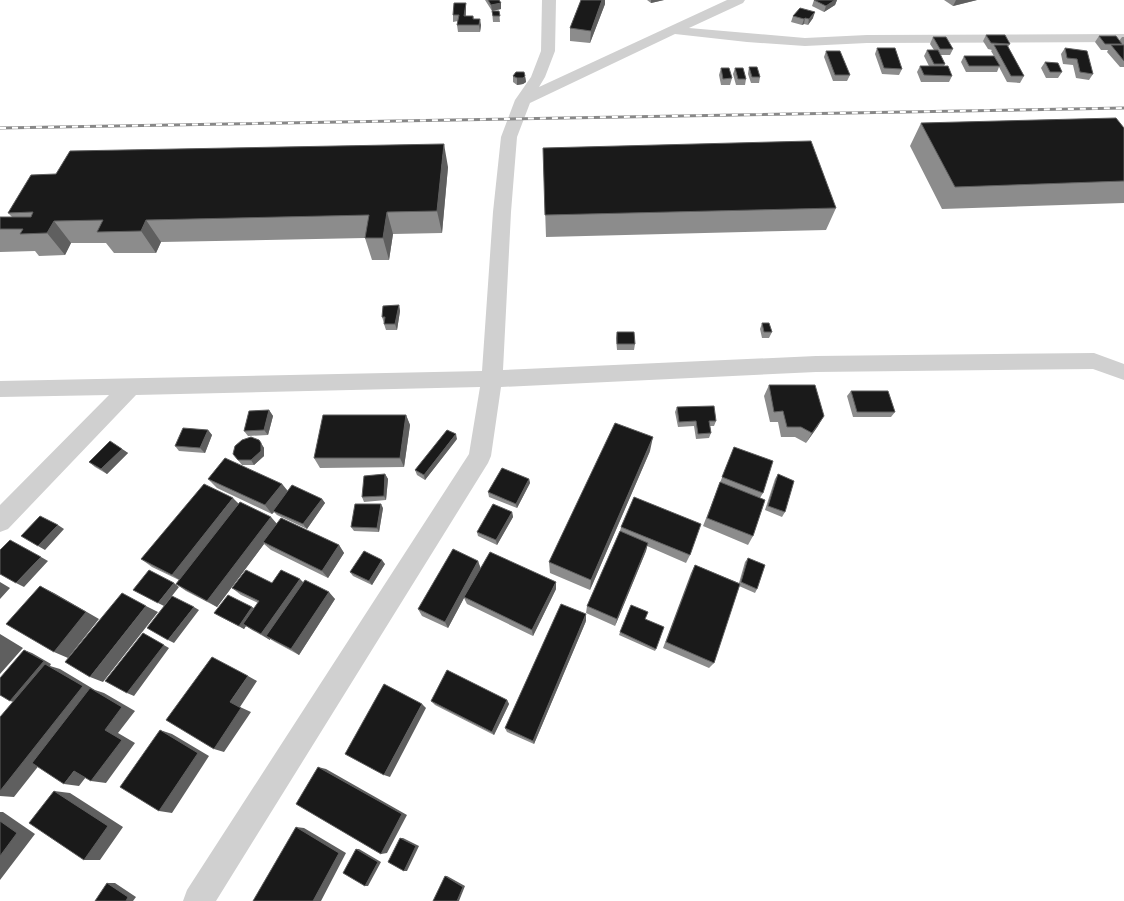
<svg xmlns="http://www.w3.org/2000/svg" width="1124" height="901" font-family="'Golos Text',sans-serif">
<style>
.lines{fill:none;stroke-linecap:round;stroke-linejoin:round}
.street{fill:#d0d0d0;fill-rule:evenodd}
.rail-casing{stroke:#888;stroke-width:3}
.rail{stroke:#fff;stroke-width:2;stroke-dasharray:6;stroke-linecap:butt}
.wall{fill:#8c8c8c}
.shaded-wall{fill:#5f5f5f}
.building{fill:#1a1a1a;stroke:#5f5f5f}
</style>
<rect width="100%" height="100%" fill="#fff"/>
<g class="lines">
<path class="street" d="M542,0H556L555,51L545,77L539,87L727,0H745L743,3L689,28L805,38L867,35L1124,34V42L867,43L805,46L747,42L675,34L530,103L517,137L511,212L503,370L816,356L1094,353L1124,364V380L1093,369L816,372L501,387L491,456L488,463L216,901H183L187,890L469,454L480,387L136,395L8,529L0,532V505L109,395L0,397V381L482,371L493,212L501,137L515,100L531,77L541,51Z"/>
<g class="rail-casing">
<path id="rail" d="M0,128L1124,108"/>
</g>
<use href="#rail" class="rail"/>
</g>
<path class="wall" d="M485,0H499L501,3V9L492,11Z
M581,0H605V4L590,43L570,41V28Z
M647,0H664L651,3Z
M814,0H837L835,5L824,12L812,6Z
M944,0H977L953,6Z
M466,3V16H473L474,19L481,25L480,32H458L457,25L458,21L453,22V15Z
M492,11H499L500,22H493Z
M793,16L813,18L808,25L804,24L802,25L791,22Z
M986,35L1010,44L1008,47L1024,76L1020,83L1007,82L999,67L997,72H966L961,62L964,56H994L991,51L992,50L988,49L983,41Z
M1099,36L1119,41L1122,37H1124V67H1120L1107,52L1108,50H1101L1095,42Z
M933,37L953,49L950,55H941L945,64L944,66L952,76L949,82H921L917,72L920,66H929L924,56L927,50H934L930,44Z
M877,48L902,69L899,75L882,74L875,54Z
M1065,48L1093,74L1089,80L1076,78L1073,65L1063,64L1061,54Z
M826,51L850,75L847,81H833L824,57Z
M1045,62L1062,72L1058,78H1046L1041,68Z
M749,67L760,77L759,83H751L748,74Z
M721,68L732,78L730,85H721L719,75Z
M735,68L746,79L745,85H736L733,74Z
M513,76H525L526,82L523,84L517,85L513,82Z
M921,123L1124,128V203L942,209L910,146Z
M543,148L836,208L826,230L546,237Z
M448,167L442,233L393,234L389,260H372L365,238L161,242L156,253H114L106,243H71L65,255L39,256L35,251L0,252V217H12L8,213Z
M399,305L400,311L397,330H386L384,324V323L382,317Z
M762,323L772,332L769,338H762L760,329Z
M617,332L635,344L634,350H617L616,338Z
M769,385L818,426L806,443L795,437H781L778,422H770L764,396Z
M851,391L895,412L891,417H853L847,396Z
M677,407L716,421L714,426H710L711,433L709,438L696,439L694,426L678,427L675,412Z
M269,410L273,416L268,435L248,436L244,431Z
M406,415L410,425L404,467L320,468L314,458Z
M208,430L212,435L205,453L179,451L175,446Z
M457,439L425,480L417,475L415,470Z
M259,440L264,448V456L254,465H242L233,454Z
M734,447L763,493L760,498L753,536L748,545L703,526Z
M122,449L128,453L107,474L95,467L89,462Z
M650,451L590,590L550,573L549,562Z
M385,474L388,479L386,500L364,502L362,497Z
M778,474L785,512L782,517L765,510L775,479Z
M208,479L282,484L288,491L322,499L325,503L307,529L277,515L274,512L272,514L217,488Z
M529,479L530,483L517,508L489,497L488,492Z
M239,504L277,524L339,545L344,553L328,578L271,550L264,544L217,607L186,591L176,584L179,580L152,567L141,559Z
M383,508L379,532L354,531L351,527Z
M512,512L513,517L497,545L478,536L477,532Z
M621,527L690,555L686,563L647,546L646,551L615,626L586,613L587,606L620,531Z
M748,558L757,589L755,593L739,586L714,663L709,668L663,648L691,573L695,565L739,583L745,562Z
M478,561L480,568L556,589L533,636L467,604L464,598L448,628L422,616L418,609Z
M385,564L372,585L353,576L350,572Z
M272,583H303L335,599L299,655L275,642L270,639V640L252,630L246,626L244,629L219,616L214,613L252,607L254,608L258,603L241,595L232,588Z
M645,619L656,649L655,651L619,635L620,632Z
M586,621L534,744L507,732L505,728Z
M507,700L509,704L494,735L435,705L431,701Z"/>
<path class="shaded-wall" d="M602,0H605V4L590,43L591,31Z
M651,0H664L651,3Z
M835,0H837L835,5L824,12L826,6Z
M956,0H977L953,6Z
M466,3V9L465,22L464,16Z
M501,3V9L492,11L491,5Z
M815,12L813,18L808,25L809,19Z
M805,18L804,24L802,25L804,19Z
M480,19L481,25L480,32L479,25Z
M525,76L526,82L523,84L517,85V78Z
M444,144L448,167L442,233L437,211Z
M387,212L393,234L389,260L383,238Z
M146,220L161,242L156,253L141,231Z
M54,221L71,243L65,255L47,233Z
M399,305L400,311L397,330L395,324Z
M269,410L273,416L268,435L264,430Z
M406,415L410,425L404,467L400,458Z
M824,416L818,426L806,443L812,433Z
M208,430L212,435L205,453L200,448Z
M456,434L457,439L425,480L424,475Z
M653,437L650,451L590,590L591,580Z
M259,440L264,448V456L254,465L251,460Z
M122,449L128,453L107,474L101,469Z
M385,474L388,479L386,500L384,496Z
M529,479L530,483L517,508L516,504Z
M282,484L289,493L273,511L274,512L272,514L265,505Z
M233,498L242,507L183,582L172,575Z
M322,499L325,503L307,529L303,524Z
M381,504L383,508L379,532L377,528Z
M512,512L513,517L497,545L496,540Z
M271,517L278,525L263,542L264,544L217,607L207,601Z
M58,525L64,529L45,550L38,546Z
M648,543L646,551L615,626L617,619Z
M339,545L344,553L328,578L322,571Z
M41,557L48,561L24,587L16,583Z
M382,560L385,564L372,585L369,581Z
M478,561L481,569L464,597V598L448,628L445,622Z
M300,579L307,586L266,636L270,639V640L261,634Z
M0,582L10,588L0,599Z
M556,582V589L533,636L532,630Z
M174,583L179,587L164,606L158,603Z
M40,586L54,593L99,619L68,658L54,652Z
M329,592L335,599L299,655L291,649Z
M146,606L158,612L103,682L90,677Z
M194,607L199,610L174,643L168,640Z
M252,607L257,611L243,624L246,626L244,629L239,626Z
M586,614V621L534,744L533,741Z
M143,633L169,648L134,696L127,693Z
M0,634L23,648L0,674Z
M24,650L32,653L51,664L50,666L60,669L95,690L104,693L135,711L118,733L135,743L106,783L91,781L105,730L97,692L14,797L0,796V791L18,703L10,701Z
M248,676L257,681L240,707L251,712L224,752L214,749L230,702Z
M507,700L509,704L494,735L492,732Z
M422,704L426,708L390,777L384,775Z
M160,730L172,734L209,756L172,813L159,811Z
M318,767L326,769L407,815L387,853L381,854Z
M74,771L89,773L79,786L64,784Z
M54,791L70,793L123,827L100,860H84Z
M0,812H3L35,834L0,880Z
M296,827L304,828L346,853L321,901H313Z
M400,838H403L419,846L407,871H404Z
M356,849H359L381,862L368,886H365Z
M445,876H447L465,886L459,901H457Z
M107,883H115L136,897L133,901H126Z"/>
<path class="building" d="M488,0H499L501,3L491,5Z
M581,0H602L591,31L570,28Z
M814,0H835L826,6Z
M454,3H466L464,16H473V19H480L479,25H457L459,15H453Z
M800,8L815,12L809,19L805,18L804,19L793,16Z
M492,11H499L500,16H493Z
M986,35H1005L1010,44L991,43Z
M1099,36H1116L1122,44H1105Z
M933,37H946L953,49H940Z
M994,45H1007L1024,76H1011Z
M1111,45H1124V61Z
M877,48H895L902,69L884,68Z
M1065,48L1087,51L1093,74L1080,72L1077,59L1067,58Z
M927,50H938L945,64H934Z
M826,51H840L850,75H835Z
M964,56H994L1000,66H969Z
M1045,62L1058,63L1062,72H1050Z
M920,66H948L952,76L924,75Z
M749,67H757L760,77H752Z
M721,68H729L732,78L723,79Z
M735,68H743L746,79H738Z
M516,72H524L525,76L523,78H517L513,76Z
M1116,118L1124,128V181L955,187L921,123Z
M811,141L836,208L545,215L543,148Z
M444,144L437,211L387,212L383,238H365L369,215L146,220L141,231L97,232L103,220L54,221L47,233L20,234L23,229H0V217H31L33,212L8,213L31,175L56,174L70,151Z
M399,305L395,324H384L385,317H382L383,306Z
M762,323H769L772,332H764Z
M617,332H634L635,344H617Z
M769,385H815L824,416L812,433L801,427H787L783,411L774,412Z
M851,391H888L895,412H857Z
M714,406L716,421H709L711,433L698,434L696,421L679,422L677,407Z
M269,410L264,430L244,431L249,411Z
M323,415H406L400,458H314Z
M615,423L653,437L591,580L549,562Z
M183,428L208,430L200,448L175,446Z
M447,430L456,434L424,475L415,470Z
M251,437L259,440L261,443V451L251,460H238L233,454L235,446L242,440Z
M110,441L122,449L101,469L89,462Z
M734,447L773,461L763,493L722,477Z
M225,458L282,484L265,505L208,479Z
M502,468L529,479L516,504L488,492Z
M385,474L384,496L362,497L364,476Z
M778,474L794,481L785,512L768,506Z
M720,482L765,500L753,536L707,518Z
M204,484L233,498L172,575L141,559Z
M292,485L322,499L303,524L273,511Z
M634,497L701,524L690,555L621,527Z
M240,502L271,517L207,601L176,584Z
M355,504H381L377,528L351,527Z
M493,504L512,512L496,540L477,532Z
M40,516L58,525L38,546L21,536Z
M281,518L339,545L322,571L263,542Z
M620,531L648,543L617,619L587,606Z
M10,540L41,557L16,583L0,574V550Z
M453,549L478,561L445,622L418,609Z
M364,551L382,560L369,581L350,572Z
M490,552L556,582L532,630L464,597Z
M748,558L765,565L757,589L741,582Z
M695,565L740,584L714,663L666,642Z
M149,570L174,583L158,603L133,590Z
M246,570L272,583L281,570L300,579L261,634L243,624L259,601L232,588Z
M305,580L329,592L291,649L266,636Z
M40,586L86,612L54,652L6,624Z
M122,593L146,606L90,677L65,662Z
M228,595L252,607L239,626L214,613Z
M172,596L194,607L168,640L147,628Z
M561,604L586,614L533,741L505,728Z
M631,605L648,612L645,619L664,627L656,649L620,632Z
M143,633L164,645L127,693L105,681Z
M24,650L44,661L10,701L0,695V678Z
M212,657L248,676L230,702L241,708L214,749L166,720Z
M45,664L83,686L0,791V717Z
M447,670L507,700L492,732L431,701Z
M384,684L422,704L384,775L345,754Z
M90,688L122,707L105,730L122,740L91,781L74,771L64,784L32,763Z
M160,730L198,753L159,811L120,787Z
M318,767L402,814L381,854L296,804Z
M54,791L108,826L84,860L29,823Z
M0,821L17,833L0,856Z
M296,827L339,853L313,901H253Z
M400,838L416,846L404,871L388,862Z
M356,849L378,862L365,886L343,873Z
M445,876L463,887L457,901H433Z
M107,883L128,897L126,901H95Z"/>
</svg>
